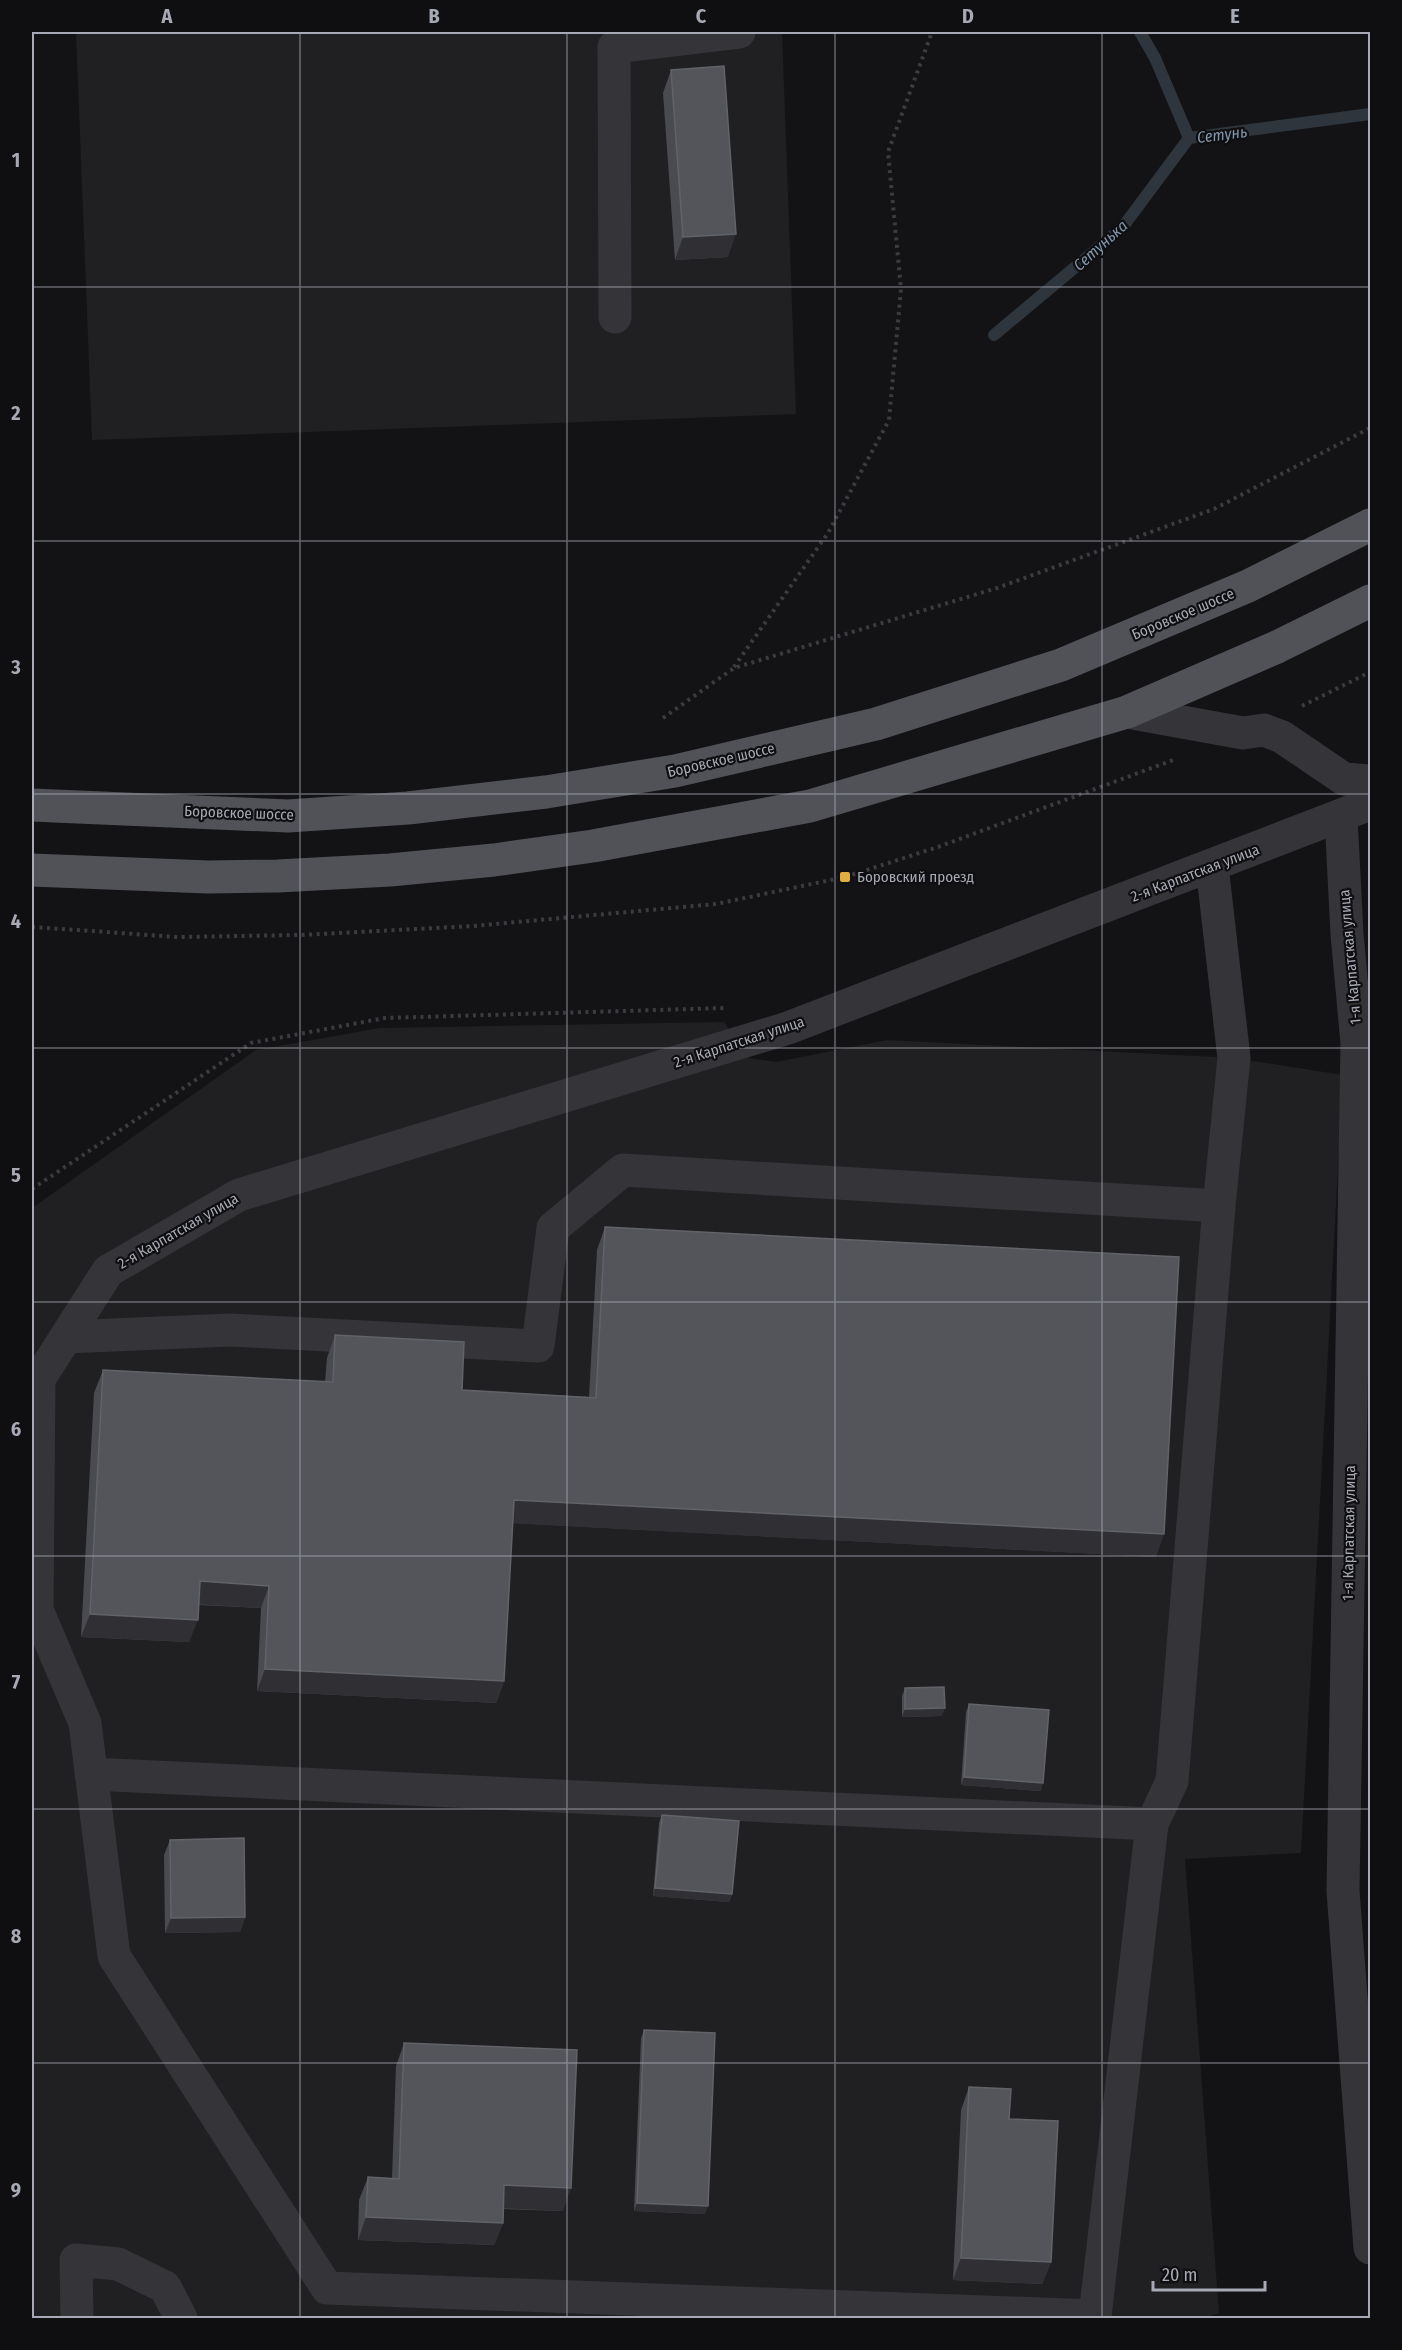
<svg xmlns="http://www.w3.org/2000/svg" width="1402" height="2350" font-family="'Fira Sans Condensed',sans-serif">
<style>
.built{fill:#202022}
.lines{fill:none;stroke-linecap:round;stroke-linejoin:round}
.stream{stroke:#2e353c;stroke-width:12}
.path{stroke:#3b3c40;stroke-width:4;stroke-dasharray:3 4.5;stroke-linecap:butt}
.minor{stroke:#353539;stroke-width:33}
.major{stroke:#515258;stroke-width:33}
.wall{fill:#4a4b50}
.shaded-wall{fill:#303034}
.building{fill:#54555a;stroke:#616368;stroke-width:1.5}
.grid{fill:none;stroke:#a7aab4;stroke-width:1.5;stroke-opacity:0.55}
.poi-dot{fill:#deae42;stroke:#0f0e10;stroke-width:2}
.labels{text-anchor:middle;stroke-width:4.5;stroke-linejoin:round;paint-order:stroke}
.street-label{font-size:15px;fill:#a7aab4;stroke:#0f0e10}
.poi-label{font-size:15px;fill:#a7aab4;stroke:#0f0e10;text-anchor:start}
.water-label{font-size:16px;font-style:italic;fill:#8196ab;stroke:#0f0e10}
.neatline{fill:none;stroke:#a7aab4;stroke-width:2}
.grid-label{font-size:20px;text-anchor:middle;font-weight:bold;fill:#a7aab4}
</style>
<rect width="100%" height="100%" fill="#131315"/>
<path class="built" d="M76,32H782L796,414L92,440Z
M724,1022L748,1058L776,1062L887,1040L1234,1058L1343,1075L1301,1853L1185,1859L1219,2313L1204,2318H32V1208L256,1050L380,1028Z"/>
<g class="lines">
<path class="stream" d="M1140,32L1155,58L1189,138L1370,114
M994,335L1122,228L1189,138"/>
<path class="path" d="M734,667L828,533L889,420L901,289L888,152L932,32
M1302,706L1370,672
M663,718L734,668L997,588L1214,509L1370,428
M32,927L178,937L301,935L473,926L716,904L845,877L938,847L1176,759
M32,1189L251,1043L385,1018L725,1008"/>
<path class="minor" d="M615,317L614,47L739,32
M1127,712L1243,733L1264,730L1282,737L1344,779L1370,781
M1341,817L1347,934L1357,1043L1343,1891L1370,2248
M66,1337L230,1330L538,1346L553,1228L623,1170L1219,1206
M91,1774L1152,1824L1095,2316L327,2288L114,1956L85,1723L37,1610L39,1379L108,1271L239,1195L788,1028L1370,804
M1152,1824L1172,1781L1219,1206L1234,1058L1212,866
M77,2318L76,2260L118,2264L165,2287L181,2318"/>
<path class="major" d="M32,805L288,816L408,808L546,792L675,771L876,724L1061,665L1248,586L1370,525
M32,870L208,877L278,876L390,870L494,860L593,846L810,806L1127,712L1277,647L1370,601"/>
</g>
<path class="wall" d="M671,70L728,257L675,260L663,93Z
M605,1227L1156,1557L513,1523L504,1681L496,1703L257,1691L261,1608L199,1605L189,1642L81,1637L94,1393L103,1370L325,1382L327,1358L335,1335L462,1390L589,1397L597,1250Z
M905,1688L942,1716L902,1717V1696Z
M969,1704L1041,1791L961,1785L966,1712Z
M662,1815L732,1894L729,1902L653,1896L659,1823Z
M170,1840L245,1917L240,1932L165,1933L164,1855Z
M644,2030L705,2214L634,2211L641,2038Z
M404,2043L563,2211L503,2209V2223L494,2245L358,2240L359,2200L368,2177L392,2178L396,2066Z
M969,2087L1009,2119L1051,2262L1042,2284L953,2280L961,2110Z"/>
<path class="shaded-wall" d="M736,234L728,257L675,260L683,237Z
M514,1500L1164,1534L1156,1557L506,1523Z
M200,1581L269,1586L261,1608L192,1604Z
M90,1614L198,1620L189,1642L81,1637Z
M265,1669L504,1681L496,1703L257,1691Z
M945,1708L942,1716L902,1717L905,1709Z
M964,1777L1043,1783L1041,1791L961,1785Z
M655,1888L732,1894L729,1902L653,1896Z
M245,1917L240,1932L165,1933L171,1918Z
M504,2185L571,2188L563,2211L496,2208Z
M637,2203L708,2206L705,2214L634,2211Z
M366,2217L503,2223L494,2245L358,2240Z
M961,2258L1051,2262L1042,2284L953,2280Z"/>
<path class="building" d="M724,66L736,234L683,237L671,70Z
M605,1227L1179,1257L1164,1534L514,1500L504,1681L265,1669L269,1586L200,1581L198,1620L90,1614L103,1370L333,1382L335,1335L464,1342L462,1390L596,1398Z
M944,1687L945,1708L905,1709V1688Z
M969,1704L1049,1710L1043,1783L964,1777Z
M662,1815L739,1821L732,1894L655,1888Z
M244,1838L245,1917L171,1918L170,1840Z
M644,2030L715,2033L708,2206L637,2203Z
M404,2043L577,2050L571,2188L504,2185L503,2223L366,2217L368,2177L399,2179Z
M969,2087L1011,2089L1009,2119L1058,2121L1051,2262L961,2258Z"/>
<path class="grid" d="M300,32V2318M567,32V2318M835,32V2318M1102,32V2318M32,287H1370M32,541H1370M32,794H1370M32,1048H1370M32,1302H1370M32,1556H1370M32,1809H1370M32,2063H1370"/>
<rect class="poi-dot" x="839" y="871" width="12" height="12" rx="3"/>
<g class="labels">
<g class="street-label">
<text transform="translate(1183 614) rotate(-23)" y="5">Боровское шоссе</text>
<text transform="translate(721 760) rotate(-13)" y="5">Боровское шоссе</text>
<text transform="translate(239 813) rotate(2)" y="5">Боровское шоссе</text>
<text transform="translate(1195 873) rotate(-21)" y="5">2-я Карпатская улица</text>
<text transform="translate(1350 957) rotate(-95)" y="5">1-я Карпатская улица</text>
<text transform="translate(739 1042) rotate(-18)" y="5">2-я Карпатская улица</text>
<text transform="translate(178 1231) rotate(-30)" y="5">2-я Карпатская улица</text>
<text transform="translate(1349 1533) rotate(-89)" y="5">1-я Карпатская улица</text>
</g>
<g class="poi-label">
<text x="857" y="882">Боровский проезд</text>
</g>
<g class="water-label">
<text transform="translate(1222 134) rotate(-7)" y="6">Сетунь</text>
<text transform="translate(1100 245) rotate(-42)" y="6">Сетунька</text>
</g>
</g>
<rect width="1402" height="2350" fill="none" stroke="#0f0e10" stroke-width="66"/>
<path d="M1153 2281v9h112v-9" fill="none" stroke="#a7aab4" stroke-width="3"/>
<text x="1162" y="2281" font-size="18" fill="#a7aab4" stroke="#0f0e10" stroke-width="4.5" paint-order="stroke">20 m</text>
<rect x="33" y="33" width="1336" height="2284" class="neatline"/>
<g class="grid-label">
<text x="167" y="23">A</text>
<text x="434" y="23">B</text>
<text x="701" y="23">C</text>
<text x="968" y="23">D</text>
<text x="1235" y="23">E</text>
<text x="16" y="167">1</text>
<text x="16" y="420">2</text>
<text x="16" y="674">3</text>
<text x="16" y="928">4</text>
<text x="16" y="1182">5</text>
<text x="16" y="1436">6</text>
<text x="16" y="1689">7</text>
<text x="16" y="1943">8</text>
<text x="16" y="2197">9</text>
</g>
</svg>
